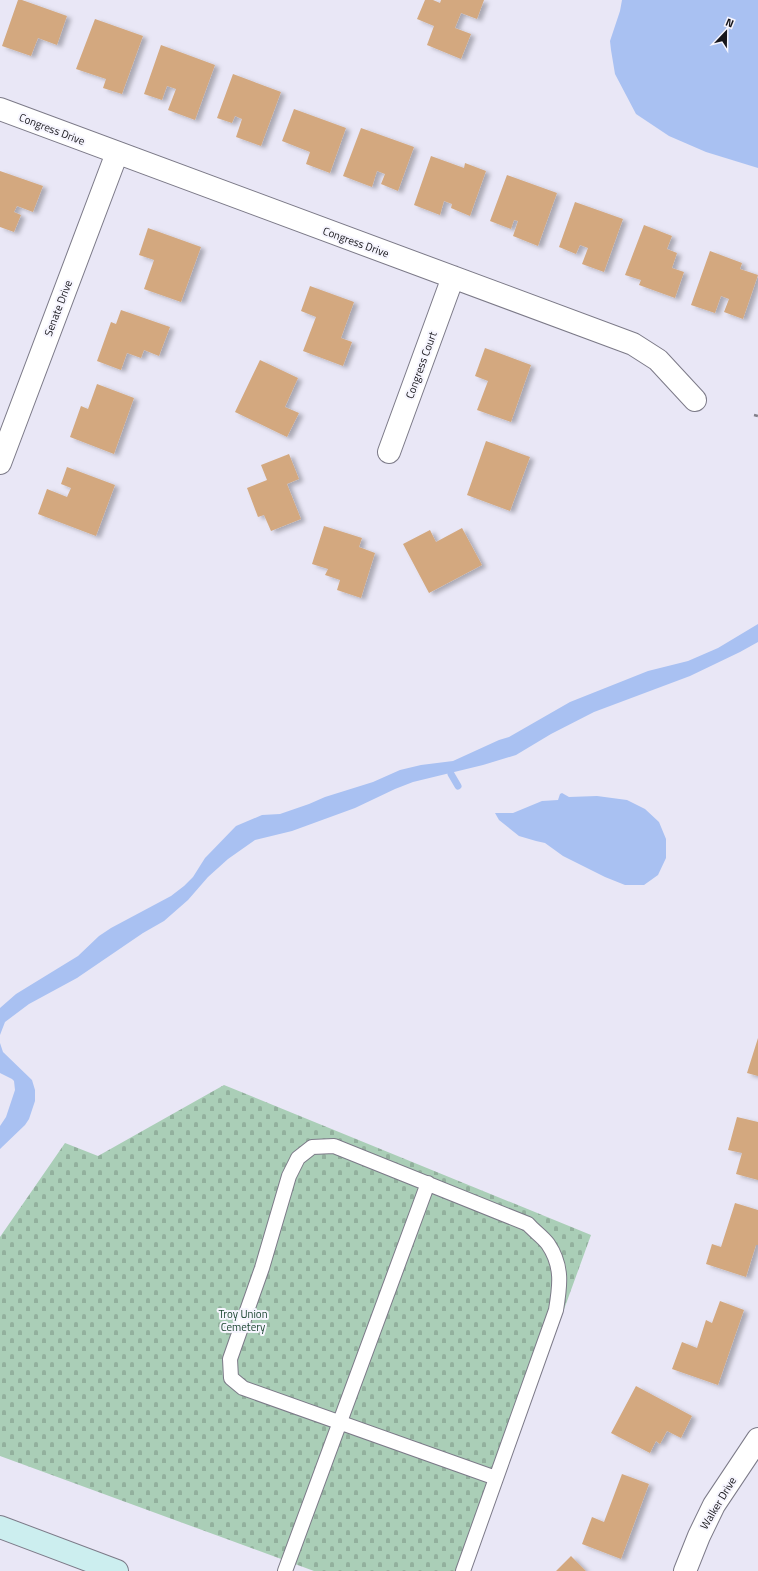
<svg xmlns="http://www.w3.org/2000/svg" width="758" height="1571" font-family="'Titillium Web',sans-serif">
<style>
.cemetery{fill:url(#cemetery-stones)}
.water{fill:#a9c1f2}
.lines{fill:none;stroke-linecap:round;stroke-linejoin:round}
.stream{stroke:#a9c1f2;stroke-width:7}
.building{fill:#d3a87f;filter:url(#shadow)}
.service-casing{stroke:#7c7a88;stroke-width:16}
.minor-casing{stroke:#7c7a88;stroke-width:24}
.secondary-casing{stroke:#7c7a88;stroke-width:24}
.path{stroke:#817f89;stroke-width:2.5;stroke-dasharray:4 2;stroke-linecap:butt}
.service{stroke:#fff;stroke-width:14}
.minor{stroke:#fff;stroke-width:22}
.secondary{stroke:#cceeef;stroke-width:22}
.labels{text-anchor:middle;stroke-width:4;stroke-linejoin:round;paint-order:stroke}
.street-label{font-size:11px;fill:#17161b;stroke:#f6f5fe}
.park-label{font-size:11px;fill:#143f29;stroke:#f6f5fe}
</style>
<defs>
<pattern id="cemetery-stones" width="16" height="16" patternUnits="userSpaceOnUse"><rect width="16" height="16" fill="#aaceb7"/><path d="M2 7V4a2 2 0 0 1 4 0v3zM10 15v-3a2 2 0 0 1 4 0v3z" fill="#92b09d"/></pattern>
<filter id="shadow"><feDropShadow dx="4.5" dy="2.5" stdDeviation="2" flood-color="#0004"/></filter>
</defs>
<rect width="100%" height="100%" fill="#e9e7f6"/>
<path class="cemetery" d="M224,1085L591,1235L469,1571H314L0,1456V1237L65,1143L98,1156Z"/>
<path class="water" d="M622,0H758V168L706,152L669,136L636,114L615,74L611,50L610,41L620,11Z
M758,624V642L740,652L690,676L594,712L551,734L516,755L483,765L413,782L395,789L355,808L292,831L255,840L228,859L208,877L188,900L164,921L143,933L77,978L29,1004L5,1022L0,1035V1008L16,994L78,956L99,936L111,928L171,896L184,886L193,877L205,858L236,826L262,815L280,814L309,804L325,797L373,782L400,770L421,765L453,761L499,740L509,737L570,702L648,671L688,661L718,648Z
M562,793L569,797L597,796L627,800L645,809L659,822L666,839V858L658,875L644,885H625L605,877L563,856L545,843L536,841L519,836L499,820L495,813H513L542,801L558,800L560,794Z
M0,1043L3,1052L32,1080L35,1090V1101L29,1119L25,1125L0,1149V1126L6,1117L15,1090L14,1081L12,1079L0,1073Z"/>
<g class="lines">
<path class="stream" d="M451,774L458,786"/>
</g>
<path class="building" d="M18,0H22L67,16L57,45L38,38L31,56L2,46Z
M425,0H433L440,3L441,0H484L477,19L461,13L455,28L471,34L461,59L427,45L434,26L417,19Z
M95,19L143,36L122,94L103,88L106,79L76,69Z
M161,45L215,65L195,120L168,110L176,89L167,86L162,100L144,94Z
M233,74L281,92L261,146L236,137L242,119L235,116L232,123L217,118Z
M294,109L346,128L330,173L306,164L310,152L282,141Z
M361,128L414,147L398,191L381,184L385,174L377,171L372,187L343,176Z
M431,156L464,168L465,163L486,171L470,216L451,208L452,204L444,201L440,215L414,205Z
M0,171L43,186L33,212L17,206L14,212L21,215L14,232L0,227Z
M507,175L557,193L538,246L513,236L518,221L514,220L511,229L490,221Z
M575,202L623,219L604,272L582,264L588,248L580,245L576,254L559,247Z
M644,225L672,236L667,249L677,253L672,268L684,272L675,298L639,285L641,280L625,275Z
M148,228L201,247L181,302L144,289L154,260L139,255Z
M710,251L742,263L740,269L758,275L743,319L724,312L729,299L721,296L715,313L691,305Z
M310,286L354,302L341,338L352,342L343,366L303,351L316,317L301,311Z
M121,310L170,327L159,356L144,350L141,358L127,353L121,370L97,361L111,322L116,324Z
M485,348L531,365L511,422L477,410L488,381L475,376Z
M260,360L298,378L285,407L299,413L287,437L235,412Z
M97,384L134,398L114,454L70,437L81,406L88,409Z
M486,441L530,457L510,511L467,495Z
M289,454L299,479L287,484L301,519L271,531L264,515L258,517L247,488L267,480L261,465Z
M67,467L115,485L96,536L38,514L47,489L67,497L71,488L61,484Z
M324,526L362,538L359,547L375,553L361,598L337,590L340,580L325,575L328,569L312,564Z
M462,528L482,565L429,593L403,544L430,530L436,542Z
M758,1038V1076L747,1073Z
M737,1117L758,1122V1180L736,1174L742,1153L728,1150Z
M735,1203L758,1210V1245H756L746,1277L706,1264L712,1244L721,1247Z
M720,1301L744,1310L718,1385L672,1369L682,1342L697,1348L706,1320L712,1323Z
M636,1386L692,1416L681,1438L667,1431L660,1444L656,1441L650,1453L611,1433Z
M622,1474L649,1484L621,1559L582,1544L592,1517L604,1522Z
M571,1556L586,1571H556Z"/>
<g class="lines">
<g class="service-casing">
<path id="service" d="M285,1571L428,1183
M463,1571L556,1310C560,1286 563,1266 548,1244C543,1237 534,1231 528,1224L334,1146L312,1147L298,1158L289,1176L262,1268L230,1359L231,1378L243,1388L496,1478"/>
</g>
<g class="minor-casing">
<path id="minor" d="M0,109L633,344L658,360L695,400
M389,452L453,277
M0,463L117,153
M685,1571L699,1536L714,1505L758,1439"/>
</g>
<g class="secondary-casing">
<path id="secondary" d="M0,1527L117,1571"/>
</g>
<path class="path" d="M754,415L758,416"/>
<use href="#service" class="service"/>
<use href="#minor" class="minor"/>
<use href="#secondary" class="secondary"/>
</g>
<g class="labels">
<g class="street-label">
<text transform="translate(52 129) rotate(21)" y="4">Congress Drive</text>
<text transform="translate(356 242) rotate(20)" y="4">Congress Drive</text>
<text transform="translate(58 308) rotate(-69)" y="4">Senate Drive</text>
<text transform="translate(421 365) rotate(-70)" y="4">Congress Court</text>
<text transform="translate(718 1503) rotate(-59)" y="4">Walker Drive</text>
</g>
<g class="park-label">
<text x="243" y="1318">Troy Union<tspan x="243" dy="13">Cemetery</tspan></text>
</g>
</g>
<g transform="translate(726 32) rotate(22)" stroke="#f6f5fe" stroke-width="3" paint-order="stroke">
<path d="M0-3L7 15L0 10L-7 15Z" fill="#17161b"/>
<text y="-6" font-size="11" font-weight="bold" text-anchor="middle" fill="#17161b">N</text>
</g>
</svg>
